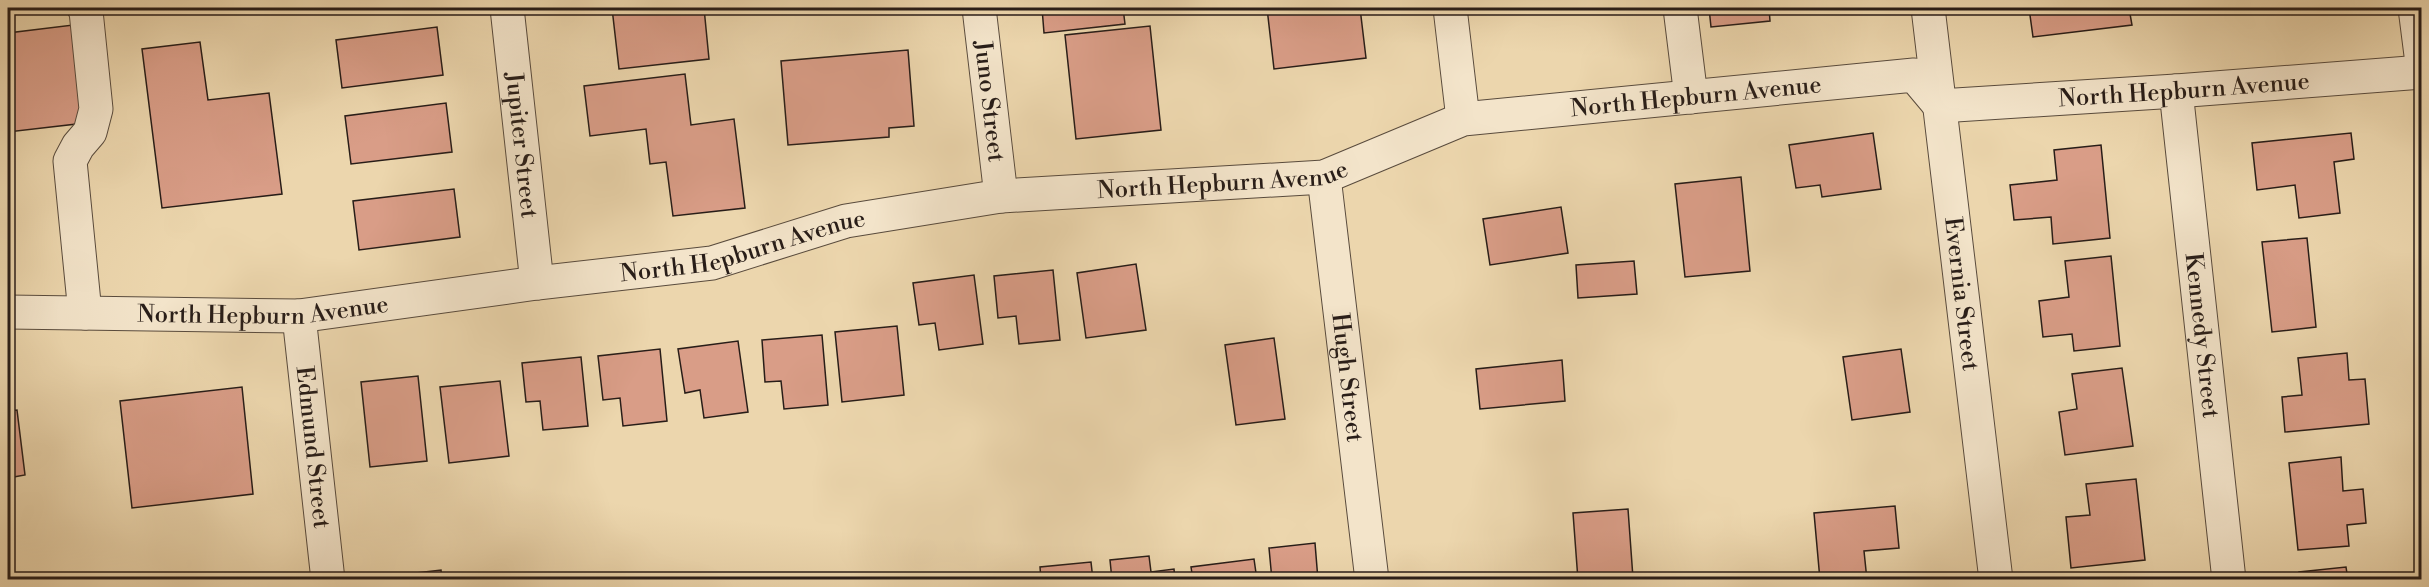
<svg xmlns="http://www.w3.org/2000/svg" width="2429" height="587" font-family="'Libre Bodoni',serif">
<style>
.building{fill:#d99d87;stroke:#281d18;stroke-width:1.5}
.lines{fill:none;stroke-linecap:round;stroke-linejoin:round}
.minor-casing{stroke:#594b3d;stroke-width:35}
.minor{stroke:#f3e4ca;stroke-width:33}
.labels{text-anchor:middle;stroke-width:5;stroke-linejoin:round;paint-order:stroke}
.street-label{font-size:24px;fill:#281d18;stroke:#f3e4ca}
</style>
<rect width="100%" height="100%" fill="#ecd6ad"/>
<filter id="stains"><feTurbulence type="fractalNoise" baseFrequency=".00333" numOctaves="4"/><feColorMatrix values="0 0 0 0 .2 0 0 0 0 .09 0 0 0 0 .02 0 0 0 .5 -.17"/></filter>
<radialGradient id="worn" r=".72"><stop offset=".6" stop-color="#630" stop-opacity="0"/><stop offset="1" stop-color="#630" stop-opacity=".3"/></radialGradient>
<path class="building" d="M612,8H704L709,59L619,69Z
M1042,8H1123L1125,24L1044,33Z
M1267,8H1360L1366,58L1274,69Z
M1709,8H1769L1770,21L1711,27Z
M2029,8H2129L2132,25L2033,37Z
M2207,8H2251L2208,13Z
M73,25L85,123L8,132V33Z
M1150,26L1161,130L1076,139L1065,35Z
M437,27L443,75L342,88L336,40Z
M200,42L208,100L269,93L282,194L162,208L142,49Z
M908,50L914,126L889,128V137L788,145L781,61Z
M685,74L691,125L734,119L745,208L673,216L666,162L650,164L646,129L590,136L584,86Z
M446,103L452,152L351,164L345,116Z
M1873,133L1881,189L1822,197L1820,185L1796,188L1789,145Z
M2351,133L2354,159L2334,162L2340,213L2299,218L2295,185L2257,190L2252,143Z
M2101,145L2110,238L2053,244L2051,217L2014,220L2010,185L2057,180L2054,150Z
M1741,177L1750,271L1685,277L1675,184Z
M454,189L460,237L359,250L353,201Z
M1561,207L1568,253L1490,265L1483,219Z
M2307,238L2316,327L2272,332L2262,242Z
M2111,256L2120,346L2074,351L2072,334L2043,337L2039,301L2069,297L2065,261Z
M1634,261L1637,294L1578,298L1576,265Z
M1136,264L1146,330L1086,338L1077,273Z
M1053,270L1060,340L1019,344L1016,316L998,318L994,276Z
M974,275L983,344L939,350L935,323L919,325L913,283Z
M897,326L904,395L842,402L835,332Z
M822,335L828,405L784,409L781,381L765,382L762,340Z
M1274,338L1285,419L1236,425L1225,345Z
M738,341L748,412L704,418L700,390L685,393L678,349Z
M660,349L667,421L623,426L620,398L603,400L598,356Z
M1901,349L1910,412L1852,420L1843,357Z
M2347,353L2349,380L2365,379L2369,424L2285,432L2282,397L2302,395L2298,358Z
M581,357L588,426L543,430L540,401L526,402L522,363Z
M1562,360L1565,401L1480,409L1476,369Z
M2122,368L2133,446L2065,455L2059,412L2077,409L2072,374Z
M418,376L427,461L370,467L361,382Z
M500,381L509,456L449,463L440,387Z
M242,387L253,494L132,508L120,401Z
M17,410L25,475L8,478V411Z
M2341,457L2343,491L2363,489L2366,523L2347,525L2349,546L2298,550L2289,463Z
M2136,479L2145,560L2071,568L2066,517L2090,515L2086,484Z
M1895,506L1899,548L1864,551L1867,580H1820L1814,513Z
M1628,509L1633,578L1654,577V580H1578L1573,513Z
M1315,543L1318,580H1272L1269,548Z
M1149,556L1151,572L1174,569L1175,580H1112L1110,560Z
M1254,559L1257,580H1193L1191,567Z
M1091,562L1093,580H1041L1040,567Z
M2346,567L2348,580H2299V572Z
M441,570L442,580H390V576Z"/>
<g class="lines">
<g class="minor-casing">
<g id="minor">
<path d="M84,8L86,11L96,109L90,132L78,146L70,161L85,313"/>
<path id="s1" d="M507,8L537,283"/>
<path id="s2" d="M979,8L1001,196"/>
<path d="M1450,8L1463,119"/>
<path d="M1680,8L1691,97"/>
<path id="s3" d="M1928,8L1996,580"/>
<path d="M2415,8L2422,63"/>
<path id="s4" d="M2176,91L2229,580"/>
<path id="s5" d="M1324,177L1372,580"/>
<path id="s6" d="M8,312L299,316L537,283L712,263L846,221L1001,196L1324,177L1463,119L1914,75L1940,106L2176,91L2422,72"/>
<path id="s7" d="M299,316L328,580"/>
</g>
</g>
<use href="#minor" class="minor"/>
</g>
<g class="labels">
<g class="street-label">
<text dy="8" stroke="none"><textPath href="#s6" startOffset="2217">North Hepburn Avenue</textPath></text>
<text dy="8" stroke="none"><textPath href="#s6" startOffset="1713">North Hepburn Avenue</textPath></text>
<text dy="8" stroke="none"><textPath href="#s2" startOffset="94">Juno Street</textPath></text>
<text dy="8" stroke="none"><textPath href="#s1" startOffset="138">Jupiter Street</textPath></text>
<text dy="8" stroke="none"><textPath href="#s6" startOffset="1227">North Hepburn Avenue</textPath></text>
<text dy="8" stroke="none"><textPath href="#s6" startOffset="741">North Hepburn Avenue</textPath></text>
<text dy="8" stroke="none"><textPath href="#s3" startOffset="288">Evernia Street</textPath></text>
<text dy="8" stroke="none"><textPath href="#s6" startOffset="255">North Hepburn Avenue</textPath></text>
<text dy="8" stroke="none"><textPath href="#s4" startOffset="246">Kennedy Street</textPath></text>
<text dy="8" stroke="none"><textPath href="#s5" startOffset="202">Hugh Street</textPath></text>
<text dy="8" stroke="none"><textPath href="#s7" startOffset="132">Edmund Street</textPath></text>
</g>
</g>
<rect width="2429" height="587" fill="none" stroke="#ecd6ad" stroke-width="30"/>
<rect x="9" y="9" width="2411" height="569" fill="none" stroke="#281d18" stroke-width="3"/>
<rect x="15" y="15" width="2399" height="557" fill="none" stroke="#281d18" stroke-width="1.5"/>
<rect width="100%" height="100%" filter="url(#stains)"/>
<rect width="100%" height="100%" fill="url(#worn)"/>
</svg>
